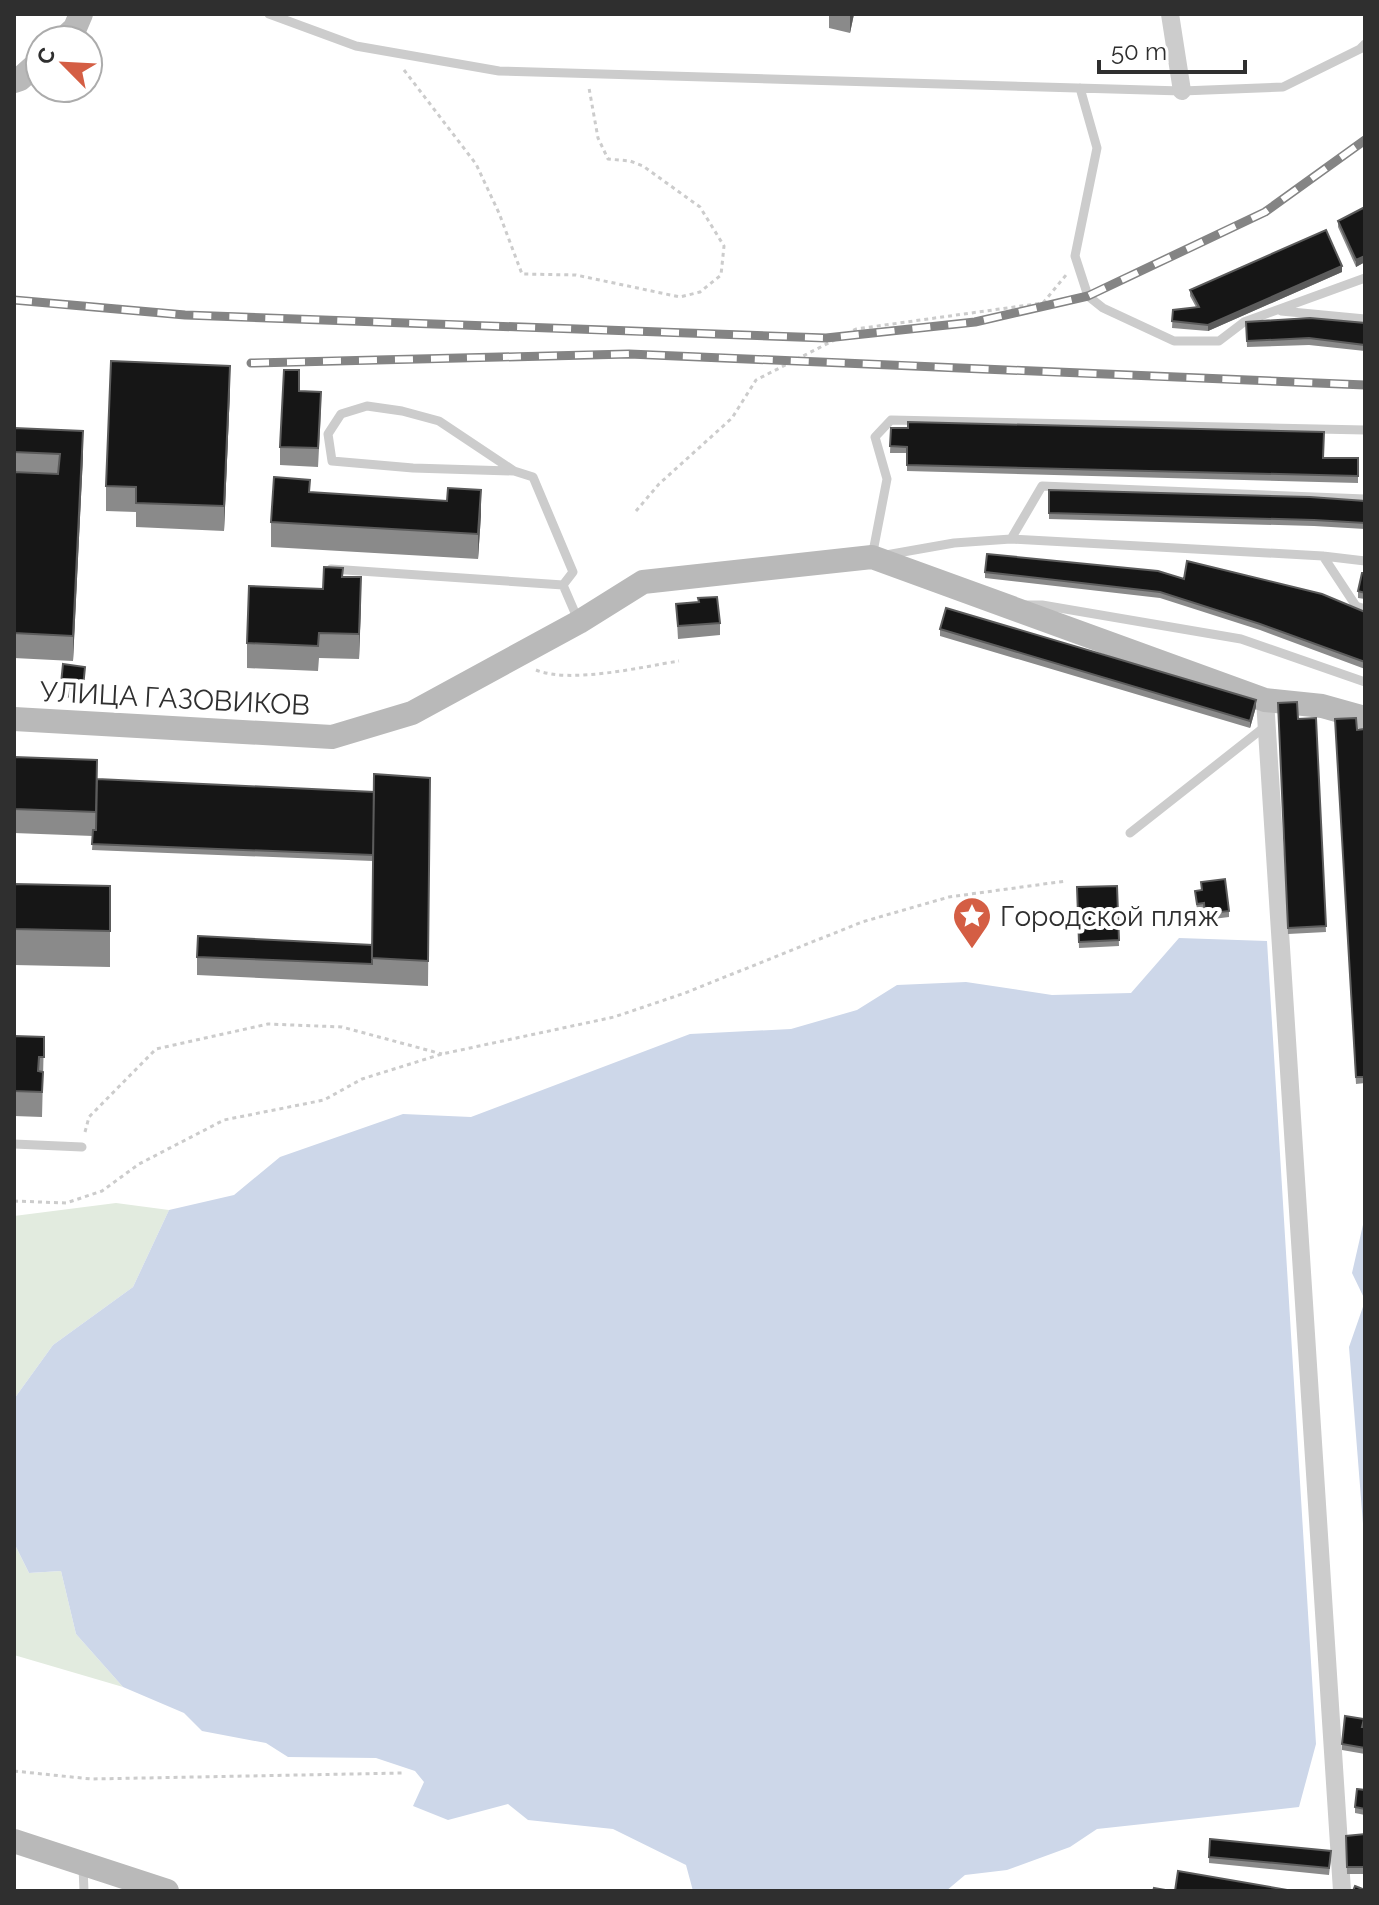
<svg xmlns="http://www.w3.org/2000/svg" width="1379" height="1905" font-family="Raleway,sans-serif">
<style>
.green{fill:#e2ebdf}
.water{fill:#cdd7e9}
.lines{fill:none;stroke-linecap:round;stroke-linejoin:round}
.path{stroke:#ccc;stroke-width:3;stroke-dasharray:4 4;stroke-linecap:butt}
.lane{stroke:#ccc;stroke-width:9}
.street{stroke:#ccc;stroke-width:18}
.secondary{stroke:#b9b9b9;stroke-width:24}
.rail-casing{stroke:#848484;stroke-width:9}
.rail{stroke:#fff;stroke-width:6;stroke-dasharray:18;stroke-linecap:butt}
.wall{fill:#8a8a8a}
.shaded-wall{fill:#5c5c5c}
.building{fill:#161616;stroke:#5c5c5c;stroke-width:2}
.labels{text-anchor:middle;stroke-width:8;stroke-linejoin:round;paint-order:stroke}
.street-label{font-size:28px;fill:#2f2f2f;stroke:#fff}
.poi-label{font-size:28px;fill:#2f2f2f;stroke:#fff;text-anchor:start}
</style>
<rect width="100%" height="100%" fill="#fff"/>
<path class="green" d="M116,1203L169,1210L133,1287L53,1345L14,1399V1216Z
M14,1543L29,1573L61,1571L76,1634L123,1687L14,1655Z"/>
<path class="water" d="M1179,938L1267,941L1316,1744L1299,1807L1097,1829L1070,1847L1007,1870L965,1875L946,1891H693L686,1865L613,1829L528,1820L508,1804L448,1820L413,1806L424,1782L415,1771L376,1758L288,1757L266,1743L202,1731L184,1713L123,1687L76,1634L61,1571L29,1573L14,1543V1399L53,1345L133,1287L169,1210L234,1195L280,1157L403,1114L471,1117L690,1034L791,1029L857,1010L897,985L966,982L1052,995L1131,993Z
M1365,1216V1300L1352,1273Z
M1365,1301V1549L1349,1347Z"/>
<g class="lines">
<path class="path" d="M404,70L476,164L499,213L522,274L576,275L680,297L700,292L721,275L724,246L700,207L643,166L630,161L608,159L598,138L589,88
M636,511L659,484L732,418L756,380L856,329L1043,303L1066,275
M536,670C571,684 641,667 679,661
M85,1132L89,1117L156,1049L268,1024L342,1027L442,1054
M14,1201L66,1203L102,1191L139,1164L224,1120L324,1100L362,1079L442,1054L614,1017L685,993L862,922L949,897L1066,881
M14,1771L91,1779L404,1773"/>
<path class="lane" d="M269,14L356,46L499,71L1182,91L1283,87L1360,49L1365,44
M1080,88L1097,148L1075,256L1088,296L1103,308L1174,341H1219L1244,322L1365,278
M1281,311L1365,319
M514,471L439,421L402,411L367,406L341,414L328,434L332,461L413,468L514,471L533,477L573,572L563,585
M1011,539L1042,486L1365,499
M886,555L954,543L1011,539L1323,556L1365,561
M1323,556L1356,606L1365,609
M872,557L887,479L875,437L891,420L1365,430
M331,569L563,585L579,622
M1026,605H1042L1241,639L1365,682
M1130,833L1267,725
M14,1144L82,1147
M83,1867L84,1891"/>
<path class="street" d="M1170,14L1182,91
M1265,700L1342,1891"/>
<path class="secondary" d="M62,40L75,28L81,14
M14,81L20,79L40,61
M14,719L332,737L412,713L579,622L643,582L872,557L1265,700L1322,706L1365,718
M14,1841L167,1891"/>
<g class="rail-casing">
<path id="rail" d="M14,300L185,315L826,338L975,322L1088,296L1265,212L1365,140
M251,363L629,354L1365,385"/>
</g>
<use href="#rail" class="rail"/>
</g>
<path class="wall" d="M829,14H854L850,33L829,28Z
M1365,207V262L1356,267L1338,227V221Z
M1342,272L1208,331L1172,328L1173,310L1196,307L1190,296V290Z
M1246,322L1365,323V351L1309,345L1247,347Z
M230,390L224,531L136,527V512L106,511V486Z
M321,411L318,467L280,465V447Z
M14,428L83,456L73,661L14,658Z
M891,428L1324,458H1358V483L907,471V453H890Z
M1049,490L1365,501V529L1314,526L1049,519Z
M310,492L481,515L478,559L271,547V522Z
M985,572L1184,579L1365,612V669L1260,630L1160,598L985,578Z
M1365,573V599L1358,598V591Z
M343,577L361,602L359,659L319,658L318,671L247,668V643L323,589Z
M676,604L720,623V635L678,639Z
M940,629L1256,707L1250,728L940,636Z
M85,679L83,699L61,697V684Z
M1278,703L1298,719L1316,718L1326,932L1288,934Z
M1335,719L1357,730L1365,729V1083L1356,1084Z
M14,757L97,779L374,792L430,778L428,986L197,975V957L372,945L373,861L92,850L93,836L14,833Z
M1201,882L1229,911V917L1205,920L1204,909L1197,910L1195,891L1201,890Z
M14,884L110,886V967L14,965Z
M1117,886L1119,946L1079,948L1077,887Z
M14,1036L44,1037L42,1117L14,1116Z
M1363,1727H1365V1754L1342,1750V1744Z
M1365,1790V1815L1355,1813V1807Z
M1365,1834V1874H1347L1346,1836Z
M1209,1857H1331L1329,1875L1209,1863Z"/>
<path class="shaded-wall" d="M850,14H854L850,33Z
M1365,256V262L1356,267V260Z
M1342,266V272L1208,331V325Z
M230,366V390L224,531V506Z
M83,431V456L73,661V636Z
M481,490V515L478,559V534Z
M361,577V602L359,659V634Z
M1256,700V707L1250,728V721Z"/>
<path class="building" d="M1365,207V256L1356,260L1338,221Z
M1326,230L1342,266L1208,325L1172,321L1173,310L1199,307L1190,290Z
M1310,318L1365,323V345L1309,338L1247,341L1246,322Z
M111,361L230,366L224,506L136,503V487L106,486Z
M284,370H299V391L321,392L318,448L280,447Z
M908,422L1324,432L1323,458H1358V476L907,465V447L890,446L891,428H908Z
M14,428L83,431L73,636L14,633V472L58,474L60,454L14,452Z
M274,477L310,480L309,492L447,501L448,488L481,490L478,534L271,522Z
M1049,490L1310,497L1365,501V523L1314,520L1049,513Z
M987,554L1158,571L1184,579L1187,561L1322,594L1365,612V662L1260,624L1160,592L985,572Z
M324,567L343,568L342,577H361L359,634L319,633L318,646L247,643L249,586L323,589Z
M1362,573H1365V593L1358,591Z
M717,597L720,623L678,626L676,604L699,602L698,598Z
M946,608L1256,700L1250,721L940,629Z
M63,664L85,667L83,687L61,684Z
M1297,702L1298,719L1316,718L1326,926L1288,928L1278,703Z
M1356,718L1357,730L1365,729V1077H1356L1335,719Z
M14,757L97,760L96,812L14,809Z
M374,774L430,778L428,961L372,958Z
M97,779L374,792L373,855L92,844L93,830H96Z
M1225,879L1229,911L1205,914L1204,903L1197,904L1195,891L1202,890L1201,882Z
M14,884L110,886V931L14,929Z
M1117,886L1119,940L1079,942L1077,887Z
M198,936L372,945V964L197,957Z
M14,1036L44,1037V1057H39L38,1071L43,1072L42,1092L14,1091Z
M1345,1716L1364,1719L1362,1727H1365V1748L1342,1744Z
M1357,1789L1365,1790V1809L1355,1807Z
M1365,1834V1867H1347L1346,1836Z
M1210,1839L1331,1851L1329,1868L1209,1857Z
M1178,1871L1293,1891H1175Z
M1355,1886L1365,1890V1891H1353Z
M1154,1888L1171,1891H1153Z"/>
<defs>
<g id="sight-pin" transform="scale(2)"><path d="M0 17L-7.5 6A9.5 9.5 0 1 1 7.5 6Z" fill="#d45e44" stroke="#fff"/><path d="M0-6L1.8-2.2L6-1.7L2.9 1.2L3.7 5.4L0 3.3L-3.7 5.4L-2.9 1.2L-6-1.7L-1.8-2.2Z" fill="#fff"/></g>
</defs>
<g fill-rule="evenodd">
<use href="#sight-pin" x="972" y="916"/>
</g>
<g class="labels">
<g class="street-label">
<text transform="translate(175 698) rotate(3)" y="10">УЛИЦА ГАЗОВИКОВ</text>
</g>
<g class="poi-label">
<text x="1000" y="926">Городской пляж</text>
</g>
</g>
<rect width="1379" height="1905" fill="none" stroke="#2f2f2f" stroke-width="32"/>
<g transform="translate(64 64) rotate(294)"><circle r="38" fill="#ffffff" stroke="#acacac" stroke-width="2"/>
<path d="M0-6L14 30L0 20L-14 30Z" fill="#d45e44"/>
<text y="-12" font-size="22" font-weight="bold" text-anchor="middle" fill="#2f2f2f">С</text>
</g>
<path d="M1099 60v12h146v-12" fill="none" stroke="#2f2f2f" stroke-width="4"/>
<text x="1111" y="60" font-size="24" fill="#2f2f2f" stroke="#ffffff" stroke-width="6" paint-order="stroke">50 m</text>
</svg>
